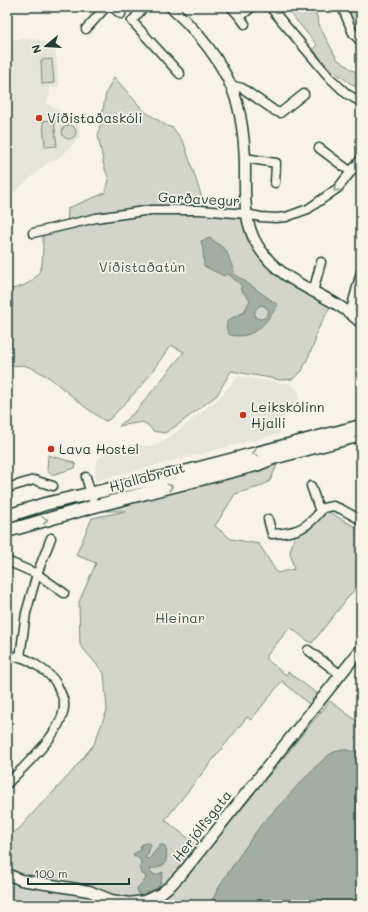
<svg xmlns="http://www.w3.org/2000/svg" width="368" height="912" font-family="Mali,sans-serif">
<style>
.built{fill:#e5e4d9}
.green{fill:#d3d5ca;stroke:#79897f}
.water{fill:#a4ada3;stroke:#6f8077;fill-rule:evenodd}
.lines{fill:none;stroke-linecap:round;stroke-linejoin:round}
.minor-casing{stroke:#1f3d34;stroke-width:11}
.tertiary-casing{stroke:#1f3d34;stroke-width:13}
.secondary-casing{stroke:#1f3d34;stroke-width:15}
.minor{stroke:#f7f3e8;stroke-width:8}
.tertiary{stroke:#f7f3e8;stroke-width:10}
.secondary{stroke:#f7f3e8;stroke-width:12}
.oneway{stroke:#8b988e}
.poi-dot{fill:#c8321e;stroke:#f7f3e8;stroke-width:1.5}
.labels{text-anchor:middle;stroke-width:3.5;stroke-linejoin:round;paint-order:stroke}
.poi-label{font-size:14px;fill:#1f3d34;stroke:#f7f3e8;text-anchor:start}
.street-label{font-size:14px;fill:#1f3d34;stroke:#f7f3e8}
.park-label{font-size:14px;fill:#435b52;stroke:#f7f3e8}
</style>
<rect width="100%" height="100%" fill="#f7f3e8"/>
<filter id="ink" filterUnits="userSpaceOnUse"><feTurbulence type="fractalNoise" baseFrequency=".025" numOctaves="2"/><feDisplacementMap in="SourceGraphic" scale="8" xChannelSelector="R" yChannelSelector="G"/><feConvolveMatrix kernelMatrix="1 2 1 2 8 2 1 2 1" color-interpolation-filters="sRGB"/></filter>
<g filter="url(#ink)">
<path class="built" d="M22,39L41,40L55,47L59,86L49,88L50,94L47,104L66,114L77,122L80,128L79,137L68,150L55,160L49,162L13,193L7,196V40Z
M239,376L279,383H289L297,389L299,396L297,403L278,424L281,433L95,481L96,461L110,450L129,445L153,446L173,435L219,398Z"/>
<path class="green" d="M285,7H314L320,27L337,59L361,76V91L328,67L313,49L317,45Z
M344,7H361V40Z
M52,59L54,83L42,84L41,60Z
M114,77L144,111L167,126L173,128L184,143L207,213L242,216L283,279L294,288L330,307L316,333L315,342L302,371L293,379L281,380L231,371L217,395L179,424L165,433L153,431L148,425L142,422L119,426L137,410L184,352L171,345L143,384L110,419L105,421L85,407L50,378L36,370L24,365L7,366V289C23,289 40,279 42,263C43,253 43,243 43,234L67,229L68,208L105,193L109,180L104,166L98,136L106,93Z
M54,120L57,146L45,147L43,121Z
M62 132a7 7 0 1 1 14 0a7 7 0 1 1-14 0Z
M48,455L73,462L76,465L75,468L51,475L47,470Z
M277,465L270,481L259,487L235,494L215,526L231,539L259,544L277,573L294,569L290,552L295,535L309,530L327,511L361,530V581L312,643L305,639L290,627L265,658L286,675L288,672L319,695L311,706L282,681L251,720L247,717L165,820L206,852L330,701L361,724V905H7V836L18,830L42,803H43L70,774L94,744L107,710L104,673L80,645L79,602L96,563L76,555L92,518L127,511H102Z"/>
<path class="water" d="M210,238L226,250L235,274L278,305C266,323 254,340 230,335C226,330 225,327 228,320L244,312L250,300L240,289L242,286L227,273L224,276L204,266L203,249L201,241ZM262,305L266,307L269,311L265,318L260,319L256,318C253,311 256,307 262,305Z
M341,749L361,753V905H209L225,877L260,826L312,770L330,754Z
M146,843H150L151,845L147,856H145V858L149,859L160,845H164C168,850 167,858 165,864L157,868H152L150,870L153,874L156,875L163,872C160,890 156,893 139,897L137,888L145,880L146,876L142,874L140,867L141,862L138,857H134L133,854L141,850L140,847L142,844Z"/>
<g class="lines">
<g class="minor-casing">
<path id="minor" d="M112,7L121,14
M144,7L132,21L180,74
M231,7L240,17L252,7
M270,7L329,77L347,94L361,102
M342,7L353,33L361,42
M240,17L245,24
M86,29L106,7
M230,85L242,88L275,111L280,113L304,94
M319,148L351,172
M245,158L276,163L275,183
M33,233L96,218L151,210H201L246,214L261,217L276,218L286,217L308,209L338,188L361,159
M313,292L321,262
M350,313L361,272
M86,477L92,498
M311,486L320,512
M7,488L34,480L53,486
M268,519L272,534C297,533 308,528 323,508L333,506L341,509L361,520
M7,561L37,574L64,593
M308,650L341,675
M7,656C11,657 15,656 19,657C30,659 51,674 56,683C59,689 63,696 64,703C66,730 25,765 7,784
M20,657L26,613L37,574L51,538"/>
</g>
<g class="tertiary-casing">
<path id="tertiary" d="M171,7C177,14 184,19 190,26C213,50 234,82 240,115C243,131 245,150 245,167C245,194 243,222 258,246C284,288 329,291 361,323
M7,874L21,880L89,891L111,900L129,903L144,901L160,894L171,885L185,870L361,649"/>
</g>
<g class="secondary-casing">
<path id="secondary" d="M7,516L45,504L184,472L361,426
M7,531L95,506L256,465L273,458L361,435"/>
</g>
<use href="#minor" class="minor"/>
<use href="#tertiary" class="tertiary"/>
<use href="#secondary" class="secondary"/>
</g>
<defs><path id="oneway-chevron" d="M-2-3.5L2.5 0L-2 3.5" fill="none" stroke-width="1.6" stroke-linecap="round" stroke-linejoin="round"/></defs>
<g class="oneway">
<use href="#oneway-chevron" transform="translate(336 189) rotate(138)"/>
<use href="#oneway-chevron" transform="translate(255 453) rotate(166)"/>
<use href="#oneway-chevron" transform="translate(170 487) rotate(-15)"/>
<use href="#oneway-chevron" transform="translate(45 520) rotate(-15)"/>
</g>
</g>
<g class="poi-dot">
<circle cx="39" cy="118" r="4"/>
<circle cx="243" cy="415" r="4"/>
<circle cx="51" cy="449" r="4"/>
</g>
<g class="labels">
<g class="poi-label">
<text x="47" y="123">Víðistaðaskóli</text>
<text x="251" y="412">Leikskólinn<tspan x="251" dy="16">Hjalli</tspan></text>
<text x="59" y="454">Lava Hostel</text>
</g>
<g class="street-label">
<text transform="translate(199 199) rotate(3)" y="5">Garðavegur</text>
<text transform="translate(147 477) rotate(-15)" y="5">Hjallabraut</text>
<text transform="translate(202 826) rotate(-52)" y="5">Herjólfsgata</text>
</g>
<g class="park-label">
<text x="142" y="272">Víðistaðatún</text>
<text x="180" y="623">Hleinar</text>
</g>
</g>
<rect width="368" height="912" fill="none" stroke="#f7f3e8" stroke-width="24"/>
<rect x="12" y="12" width="344" height="888" fill="none" stroke="#1f3d34" stroke-width="1.5" filter="url(#ink)"/>
<g transform="translate(46 46) rotate(252)" stroke="#f7f3e8" stroke-width="3" paint-order="stroke">
<path d="M0-3L7 15L0 10L-7 15Z" fill="#1f3d34"/>
<text y="-6" font-size="11" font-weight="bold" text-anchor="middle" fill="#1f3d34">N</text>
</g>
<path d="M28 878v6h101v-6" fill="none" stroke="#1f3d34" stroke-width="2"/>
<text x="34" y="878" font-size="12" fill="#1f3d34" stroke="#f7f3e8" stroke-width="3" paint-order="stroke">100 m</text>
</svg>
